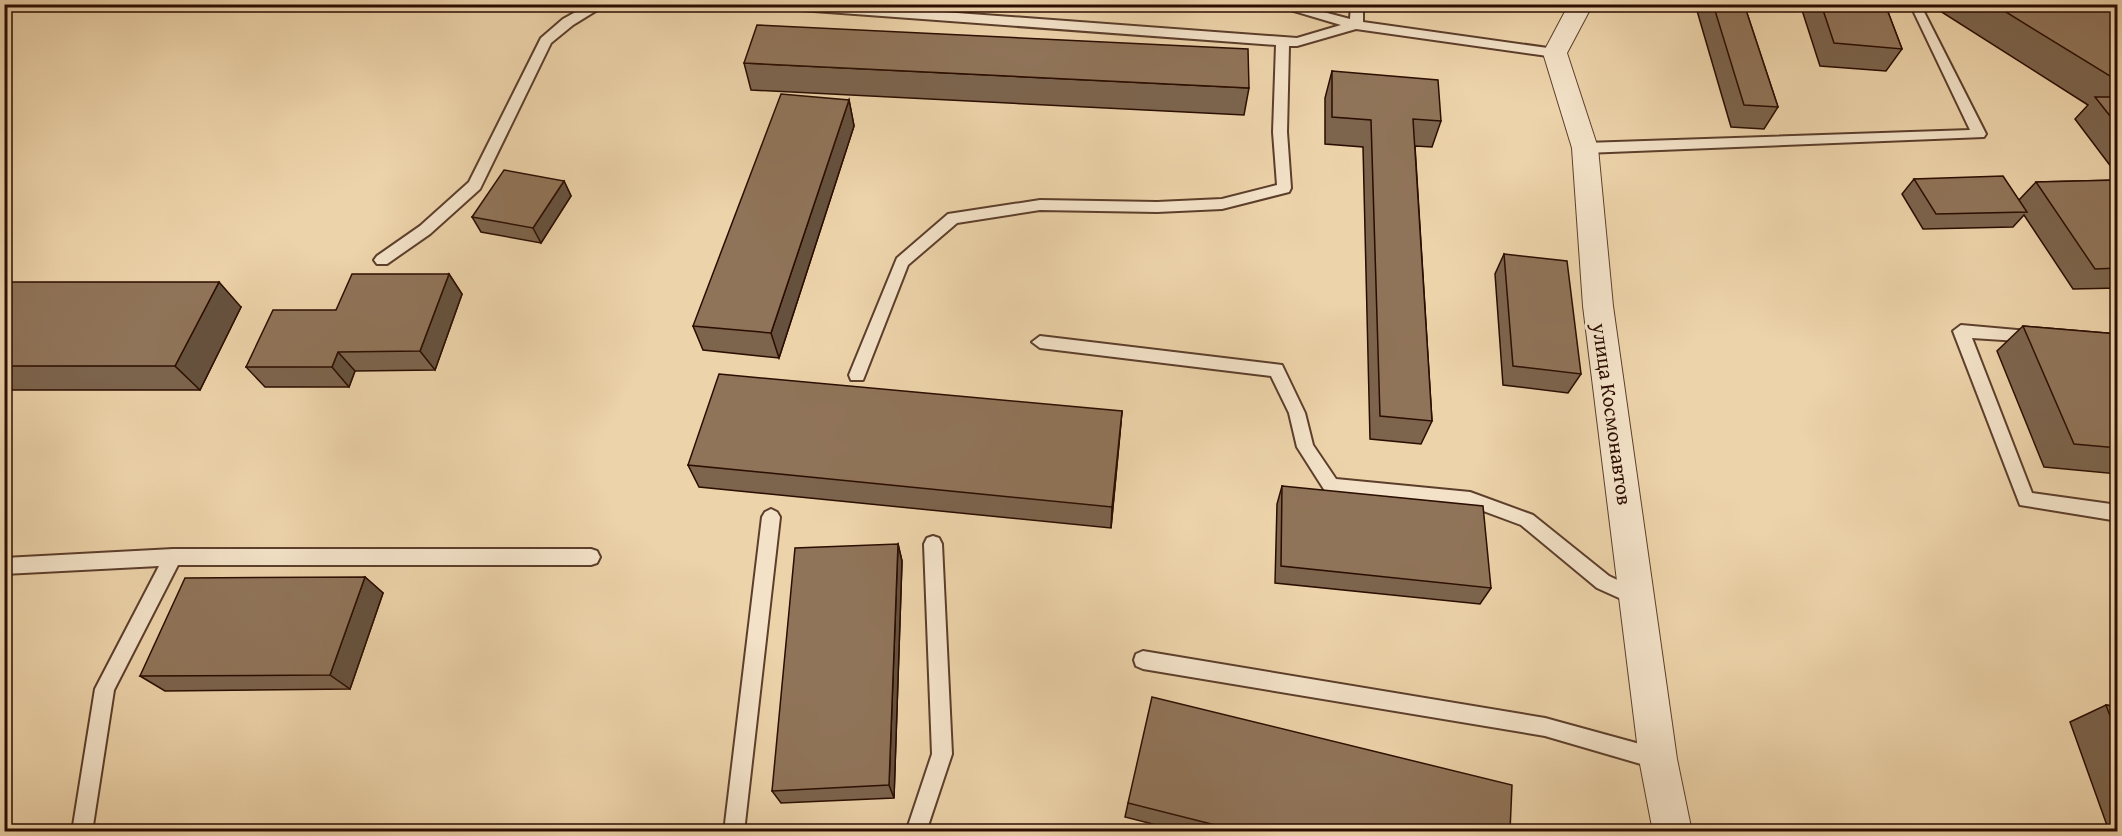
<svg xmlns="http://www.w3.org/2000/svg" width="2122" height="836" font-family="'Gentium Book Plus',serif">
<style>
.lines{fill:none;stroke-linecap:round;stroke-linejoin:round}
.lane-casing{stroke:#5c3e2b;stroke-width:4}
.street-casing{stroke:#5c3e2b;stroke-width:2}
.lane{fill:#f3e2c8;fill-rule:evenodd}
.street{fill:#f3e2c8;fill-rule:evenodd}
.wall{fill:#7c644d;stroke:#2b0d01;stroke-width:1.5}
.shaded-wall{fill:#65513e;stroke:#2b0d01;stroke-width:1.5}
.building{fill:#907459;stroke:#2b0d01;stroke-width:1.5}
.labels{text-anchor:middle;stroke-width:6;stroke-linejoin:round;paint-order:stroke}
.street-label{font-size:21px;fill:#2b0d01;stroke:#f3e2c8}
</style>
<rect width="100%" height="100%" fill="#edd3aa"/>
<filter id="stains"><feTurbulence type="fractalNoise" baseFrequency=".00333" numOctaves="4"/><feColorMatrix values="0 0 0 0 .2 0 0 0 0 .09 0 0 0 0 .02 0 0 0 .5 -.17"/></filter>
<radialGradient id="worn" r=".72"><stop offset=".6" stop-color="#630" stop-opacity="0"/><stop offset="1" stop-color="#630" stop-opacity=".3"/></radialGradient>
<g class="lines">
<g class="lane-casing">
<path id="lane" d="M590,4H607L573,25L551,43L480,189L430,234L387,264H377L374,260L377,256L420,226L469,182L541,38L563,19Z
M767,4H835L1297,38L1341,25L1270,4H1293L1350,19L1351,4H1363V22L1555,49L1562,53L1555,57L1356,29L1297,46H1289L1287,132L1291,188L1289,192L1222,209L1157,212L1040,210L957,223L908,265L865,375L863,380H851L849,375L897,258L948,214L1040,200L1157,202L1222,199L1277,185L1273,132L1276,45L773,8Z
M1910,4L1921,6L1986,134L1984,137L1585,153L1578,148L1585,143L1970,130Z
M1961,325L2041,332L2043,336L2041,340L2035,342L1972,338L2032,493L2118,505V521L2020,505L1953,331Z
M1040,336L1282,365L1305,413L1313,445L1336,479L1470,492L1533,515L1609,576L1643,592L1646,598L1643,604L1637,606L1597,588L1521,525L1470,506L1325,491L1297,447L1289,413L1271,376L1040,348L1032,342Z
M771,509L777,512L780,517L744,832H724L762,517L765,512Z
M933,536L939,538L942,544L952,754L926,832H906L932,754L924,544L927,538Z
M173,549H591L597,551L600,557L597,563L591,565H178L114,690L92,832H72L95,689L159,566L4,574V558Z
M1143,651L1545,718L1658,749L1665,752L1668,759L1665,766L1658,769L1545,736L1143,669L1136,666L1134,660L1136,654Z"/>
</g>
<g class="street-casing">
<path id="street" d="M1569,4H1593L1567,53L1598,148L1613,306L1677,759L1692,832H1653L1639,759L1583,306L1572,148L1543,53Z"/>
</g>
<use href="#lane" class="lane"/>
<use href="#street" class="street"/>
</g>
<path class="wall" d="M1695,4H1744L1778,107L1764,129L1731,127Z
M1800,4H1885L1902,49L1886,71L1820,66Z
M1929,4H2118V176L2075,119L2088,105Z
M744,63L1249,88L1244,115L751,90Z
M1332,71L1441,121L1432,147L1415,146L1432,421L1421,444L1370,439L1363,147L1325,144V98Z
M849,100L854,126L779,358L703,350L693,326Z
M1914,179L2019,200L2036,182L2118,180V288L2073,289L2024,215L2013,227L1923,229L1902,194Z
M564,181L571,196L541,243L481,232L472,217Z
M1504,254L1581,374L1568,393L1503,385L1495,274Z
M449,274L462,294L435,370L355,371L349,387H265L246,367L336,310Z
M4,282L241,307L200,390H4Z
M2023,326L2118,334V474L2044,467L1997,351Z
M1122,411L1111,528L699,487L688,465Z
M1282,486L1491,588L1480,604L1275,583L1277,504Z
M898,544L902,561L894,798L781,803L772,791Z
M365,577L383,593L350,689L165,691L140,676Z
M2106,705L2118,707V831H2109L2070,722Z
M1128,803L1510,831H1180L1125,817Z"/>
<path class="shaded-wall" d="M849,100L854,126L779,358L771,333Z
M564,181L571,196L541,243L533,228Z
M449,274L462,294L435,370L420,351Z
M219,282L241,307L200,390L175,366Z
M338,352L355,371L349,387L332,367Z
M1122,411L1120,434L1111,528L1112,507Z
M898,544L902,561L894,798L889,785Z
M365,577L383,593L350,689L330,675Z"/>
<path class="building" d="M1713,4H1744L1778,107L1744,105Z
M1821,4H1885L1902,49L1834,43Z
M1993,4H2118V81Z
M757,25L1248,49L1249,88L744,63Z
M1332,71L1438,80L1441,121L1413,119L1432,421L1380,416L1371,120L1332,117Z
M781,94L849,100L771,333L693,326Z
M2095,97H2118V126Z
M504,170L564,181L533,228L472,217Z
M2003,176L2027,212L1936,214L1914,179Z
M2118,180V268L2095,269L2036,182Z
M1504,254L1567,261L1581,374L1513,366Z
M352,274H449L420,351L338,352L332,367H246L273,310H336Z
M4,282H219L175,366H4Z
M2023,326L2118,334V448L2074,444Z
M719,374L1122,411L1112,507L688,465Z
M1282,486L1483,506L1491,588L1281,566Z
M898,544L889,785L772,791L795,548Z
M365,577L330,675L140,676L185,578Z
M1152,697L1512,785L1510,831H1239L1128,803Z
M2106,705L2118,707V737Z"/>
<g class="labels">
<g class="street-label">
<text transform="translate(1612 414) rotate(82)" y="7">улица Космонавтов</text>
</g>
</g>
<rect width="2122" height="836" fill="none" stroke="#edd3aa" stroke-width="24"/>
<rect x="6" y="6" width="2110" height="824" fill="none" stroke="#2b0d01" stroke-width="3"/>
<rect x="12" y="12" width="2098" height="812" fill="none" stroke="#2b0d01" stroke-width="1.5"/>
<rect width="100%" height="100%" filter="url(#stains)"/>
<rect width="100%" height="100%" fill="url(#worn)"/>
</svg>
